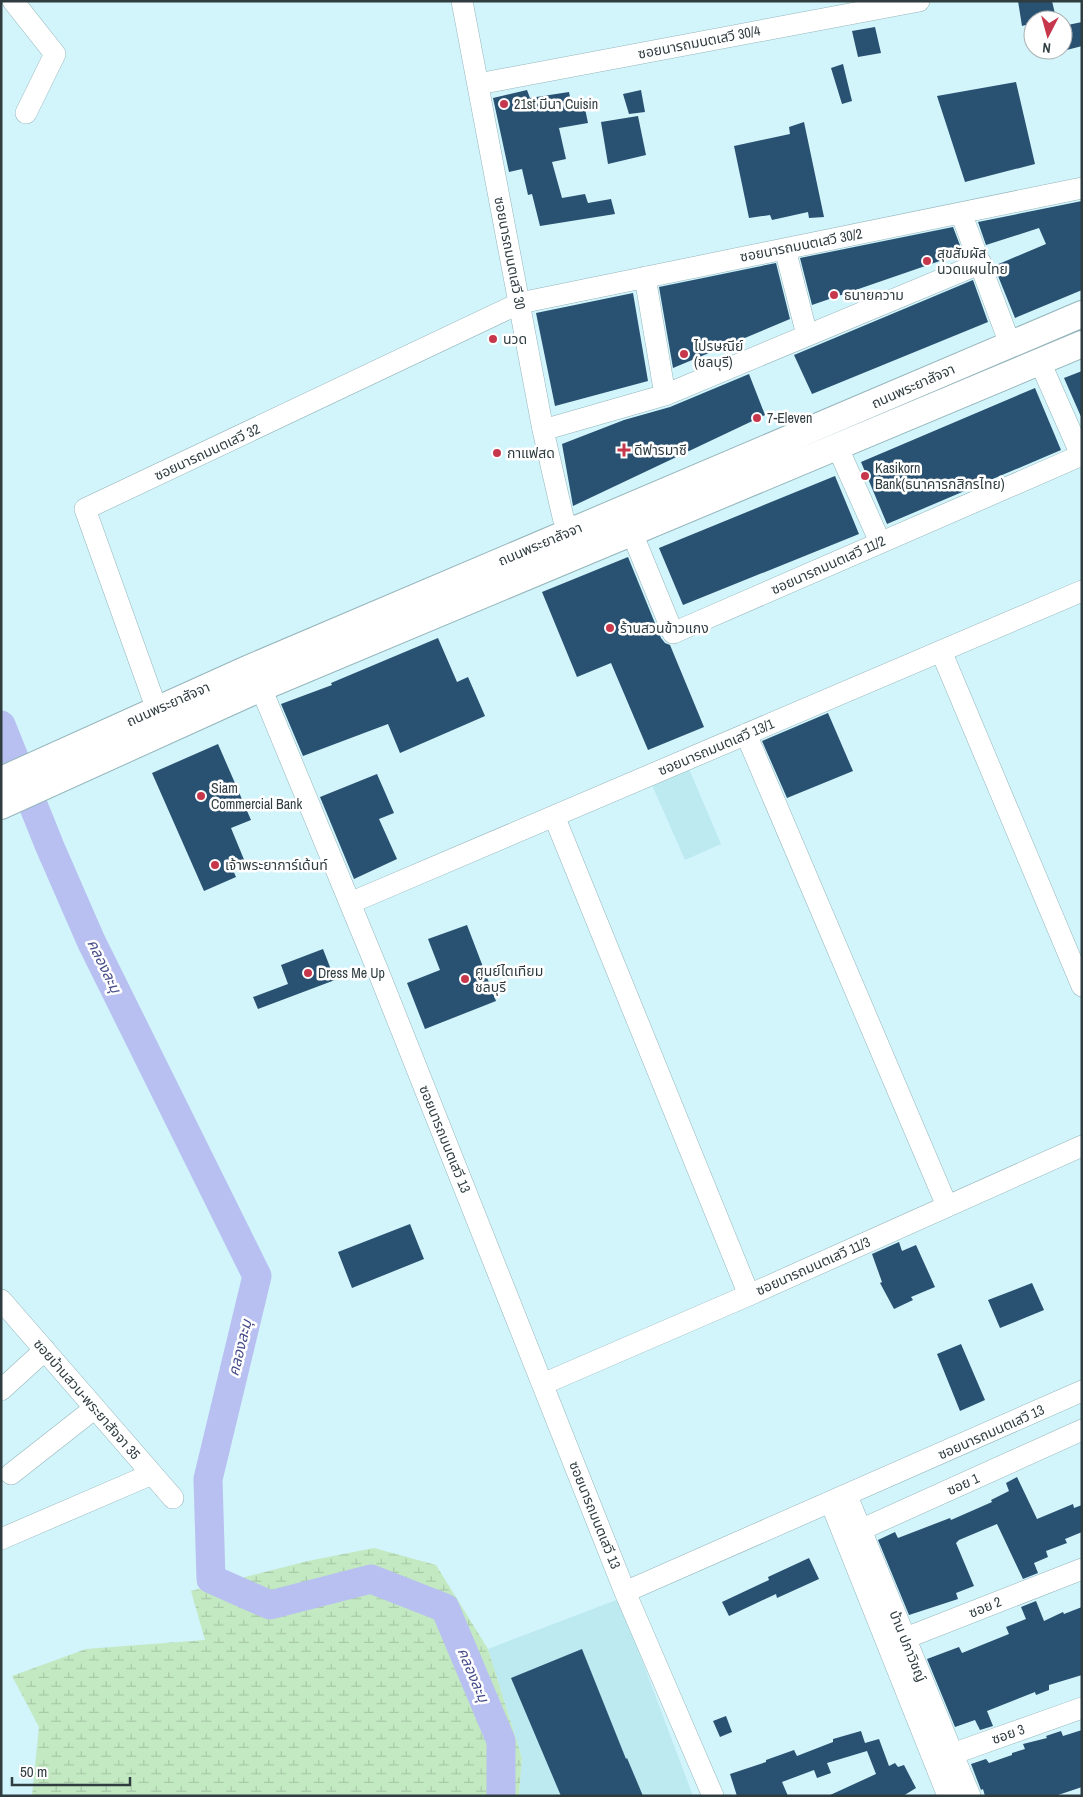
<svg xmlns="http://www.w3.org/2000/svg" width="1083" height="1797" font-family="'Archivo Narrow','Noto Sans Thai',sans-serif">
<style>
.built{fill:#bde9f1}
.wetland{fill:url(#wetland-marsh)}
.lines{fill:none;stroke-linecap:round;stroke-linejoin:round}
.river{stroke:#b8c0f1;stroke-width:29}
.building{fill:#295171}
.minor-casing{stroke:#94b5bb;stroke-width:22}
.major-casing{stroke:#94b5bb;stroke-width:28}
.minor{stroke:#fff;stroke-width:21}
.major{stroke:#fff;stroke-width:26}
.poi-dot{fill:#c7374c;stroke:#fff;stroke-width:2}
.labels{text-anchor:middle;stroke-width:5;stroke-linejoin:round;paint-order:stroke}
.street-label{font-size:14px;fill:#303d40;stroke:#fff}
.poi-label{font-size:14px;fill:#303d40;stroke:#fff;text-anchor:start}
.water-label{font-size:15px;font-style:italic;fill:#474d8a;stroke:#fff}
</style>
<defs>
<pattern id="wetland-marsh" width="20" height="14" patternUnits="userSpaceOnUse" patternTransform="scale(1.25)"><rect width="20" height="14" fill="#c3e9c2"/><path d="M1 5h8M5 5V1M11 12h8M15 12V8" fill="none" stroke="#a8c9a8"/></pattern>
</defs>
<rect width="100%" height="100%" fill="#d2f4fb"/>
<path class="built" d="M689,769L721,844L685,860L652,785Z
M619,1599L693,1796H519L522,1758L488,1649Z"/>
<path class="wetland" d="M374,1548L436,1565L488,1649L522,1758L519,1796H32L39,1727L12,1676L86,1649L205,1640L191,1591L308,1561Z"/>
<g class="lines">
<path class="river" d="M1,725L50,847L91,941L257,1276L208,1479L211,1579L270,1605L371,1579L445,1608L501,1741V1796"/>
</g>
<path class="building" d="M1018,1H1052L1056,18L1033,20V23L1022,26Z
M1082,22V46L1063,51V26Z
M875,27L881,53L858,57L852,31Z
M843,64L852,101L842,104L831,68Z
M1016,82L1035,164L965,182L937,96Z
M527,90L530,98L569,92L571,102L583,99L588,123L559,128L566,159L552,162L562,198L585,194L588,203L611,199L615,214L540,226L532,194L528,195L522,169L509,172L493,98Z
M641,90L645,112L629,114L623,94Z
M638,116L646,155L608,164L601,122Z
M804,122L824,217L809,218L808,212L772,220L770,215L749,218L734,146L790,134L789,127Z
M1082,201V290L1015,318L994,266L1046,244L1039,228L986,245L978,222Z
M953,227L963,253L812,305L800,258Z
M776,263L790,319L673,368L659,287Z
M973,280L988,322L812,394L794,355Z
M633,293L648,381L555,406L536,313Z
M1082,371V419L1064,378Z
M749,374L765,415L573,506L562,444L624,420L670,407Z
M1035,388L1061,450L887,524L861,462Z
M835,476L859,534L683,605L659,548Z
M628,557L661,638L665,643L670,645L704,727L648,750L611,663L577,677L542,592Z
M438,638L457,682L468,677L485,716L400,753L388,724L303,756L281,704L332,685L331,683Z
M828,713L853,771L787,798L762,741Z
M218,744L251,820L231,828L245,862L232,868L236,877L204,891L152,773Z
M377,774L394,813L379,819L397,859L354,879L320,797Z
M467,925L496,1001L425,1029L407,983L440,970L428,939Z
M323,949L335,980L258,1009L253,997L288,984L281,965Z
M410,1224L424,1259L352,1288L338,1252Z
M899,1242L902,1251L916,1245L935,1287L911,1297L913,1300L894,1309L880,1283L882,1282L872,1254Z
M1032,1283L1044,1310L1000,1328L988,1300Z
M961,1344L985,1400L960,1411L937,1354Z
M1017,1477L1037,1519L1073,1504L1074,1508L1082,1505V1532L1065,1539L1067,1543L1046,1551L1048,1557L1034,1563L1038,1573L1023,1579L997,1524L959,1540L956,1543L974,1586L956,1593L958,1599L909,1615L878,1540L895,1532L898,1538L950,1518L951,1520L992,1502L991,1500L1009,1491L1006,1483Z
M809,1558L819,1579L777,1598L776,1594L729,1616L722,1602L769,1580L768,1577Z
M1036,1601L1044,1621L1063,1612L1064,1614L1082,1607V1675L1049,1685V1690L1036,1695L1035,1692L987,1711L993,1726L980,1730L975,1720L955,1727L927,1659L959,1647L962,1653L1009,1634L1006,1627L1026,1619L1021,1607Z
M582,1649L626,1759L627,1758L643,1796H561L511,1678Z
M726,1716L732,1732L720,1737L713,1721Z
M1082,1730V1787L1055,1796H985L983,1789L981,1790L971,1764L986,1759L989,1763L1012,1755V1753L1025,1749L1023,1744L1047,1738L1046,1736L1061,1731L1063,1736Z
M861,1731L865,1743L879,1739L889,1766L895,1763L898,1767L904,1765L916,1788L903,1796H828L876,1774L867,1751L827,1763L831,1773L817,1778L814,1770L782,1782L788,1796H737L730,1774L766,1762V1760L794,1750L797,1756L833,1742V1739Z"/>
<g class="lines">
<g class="minor-casing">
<path id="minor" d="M13,1L55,54L26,113
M462,1L543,430L563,517L569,532
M478,84L919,1
M961,213L1010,344
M785,249L807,335
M645,277L665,395
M1040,362L1082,457
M543,430L665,395L981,263
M837,446L880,542
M632,533L673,633L1082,455
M941,651L1082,986
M261,688L378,971L625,1592L713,1796
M157,710L85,509L520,303L1082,188
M746,734L947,1206
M554,816L749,1295
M350,903L1082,591
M1,1300L173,1498
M543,1384L749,1295L1082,1146
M1,1390L45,1350
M11,1474L95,1408
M847,1496L970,1796
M831,1503L948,1796
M847,1536L1082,1430
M1,1539L152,1474
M625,1592L1082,1391
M893,1643L1082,1569
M941,1758L1082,1708"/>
</g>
<g class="major-casing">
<path id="major" d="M1,780L247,669L1082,314
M1,806L261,688L1082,344"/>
</g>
<use href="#minor" class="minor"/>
<use href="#major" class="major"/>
</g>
<g class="poi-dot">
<circle cx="504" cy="104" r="5"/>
<circle cx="927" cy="261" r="5"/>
<circle cx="834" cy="295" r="5"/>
<circle cx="493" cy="339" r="5"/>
<circle cx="684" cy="354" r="5"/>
<circle cx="757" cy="418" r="5"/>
<path d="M621.5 442.5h5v5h5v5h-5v5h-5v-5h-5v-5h5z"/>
<circle cx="497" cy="453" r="5"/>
<circle cx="865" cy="476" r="5"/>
<circle cx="610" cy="628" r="5"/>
<circle cx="201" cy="796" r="5"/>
<circle cx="215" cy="865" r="5"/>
<circle cx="308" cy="973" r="5"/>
<circle cx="465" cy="979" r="5"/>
</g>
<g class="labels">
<g class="street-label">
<text transform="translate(699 42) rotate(-11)" y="5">ซอยนารถมนตเสวี 30/4</text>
<text transform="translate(801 245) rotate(-11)" y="5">ซอยนารถมนตเสวี 30/2</text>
<text transform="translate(510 253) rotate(79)" y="5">ซอยนารถมนตเสวี 30</text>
<text transform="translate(913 386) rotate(-24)" y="5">ถนนพระยาสัจจา</text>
<text transform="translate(207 452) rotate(-25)" y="5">ซอยนารถมนตเสวี 32</text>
<text transform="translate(540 544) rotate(-23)" y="5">ถนนพระยาสัจจา</text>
<text transform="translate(828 565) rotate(-24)" y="5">ซอยนารถมนตเสวี 11/2</text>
<text transform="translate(168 704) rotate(-24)" y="5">ถนนพระยาสัจจา</text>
<text transform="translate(716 747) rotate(-23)" y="5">ซอยนารถมนตเสวี 13/1</text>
<text transform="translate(445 1139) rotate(68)" y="5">ซอยนารถมนตเสวี 13</text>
<text transform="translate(813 1266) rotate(-24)" y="5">ซอยนารถมนตเสวี 11/3</text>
<text transform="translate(87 1399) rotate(49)" y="5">ซอยบ้านสวน-พระยาสัจจา 35</text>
<text transform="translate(991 1432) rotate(-24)" y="5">ซอยนารถมนตเสวี 13</text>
<text transform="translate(963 1484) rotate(-24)" y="5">ซอย 1</text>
<text transform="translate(595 1515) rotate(68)" y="5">ซอยนารถมนตเสวี 13</text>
<text transform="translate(985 1607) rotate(-22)" y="5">ซอย 2</text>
<text transform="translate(908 1646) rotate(68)" y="5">บ้าน ปภาวิชญ์</text>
<text transform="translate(1008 1734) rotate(-19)" y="5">ซอย 3</text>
</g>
<g class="poi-label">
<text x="514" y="109">21st มีนา Cuisin</text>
<text x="937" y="258">สุขสัมผัส<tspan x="937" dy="16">นวดแผนไทย</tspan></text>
<text x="844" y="300">ธนายความ</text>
<text x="503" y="344">นวด</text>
<text x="694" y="351">ไปรษณีย์<tspan x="694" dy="16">(ชลบุรี)</tspan></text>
<text x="767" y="423">7-Eleven</text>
<text x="634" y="455">ดีฟารมาซี</text>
<text x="507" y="458">กาแฟสด</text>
<text x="875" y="473">Kasikorn<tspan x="875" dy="16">Bank(ธนาคารกสิกรไทย)</tspan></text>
<text x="620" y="633">ร้านสวนข้าวแกง</text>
<text x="211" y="793">Siam<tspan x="211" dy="16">Commercial Bank</tspan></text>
<text x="225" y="870">เจ้าพระยาการ์เด้นท์</text>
<text x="475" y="976">ศูนย์ไตเทียม<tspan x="475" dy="16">ชลบุรี</tspan></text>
<text x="318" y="978">Dress Me Up</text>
</g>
<g class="water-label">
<text transform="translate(104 966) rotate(64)" y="5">คลองละมุ</text>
<text transform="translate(240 1348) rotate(-76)" y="5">คลองละมุ</text>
<text transform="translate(473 1675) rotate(67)" y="5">คลองละมุ</text>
</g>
</g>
<rect width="1083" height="1797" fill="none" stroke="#303d40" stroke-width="5"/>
<g transform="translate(1048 35) rotate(186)"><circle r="24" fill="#ffffff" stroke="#acb1b3"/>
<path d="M0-4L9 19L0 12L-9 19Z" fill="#c7374c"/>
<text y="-8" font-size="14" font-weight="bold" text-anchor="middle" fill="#303d40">N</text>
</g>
<path d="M12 1777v8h118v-8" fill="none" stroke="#303d40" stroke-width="2.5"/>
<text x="20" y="1777" font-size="15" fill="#303d40" stroke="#ffffff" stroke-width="4" paint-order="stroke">50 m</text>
</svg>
